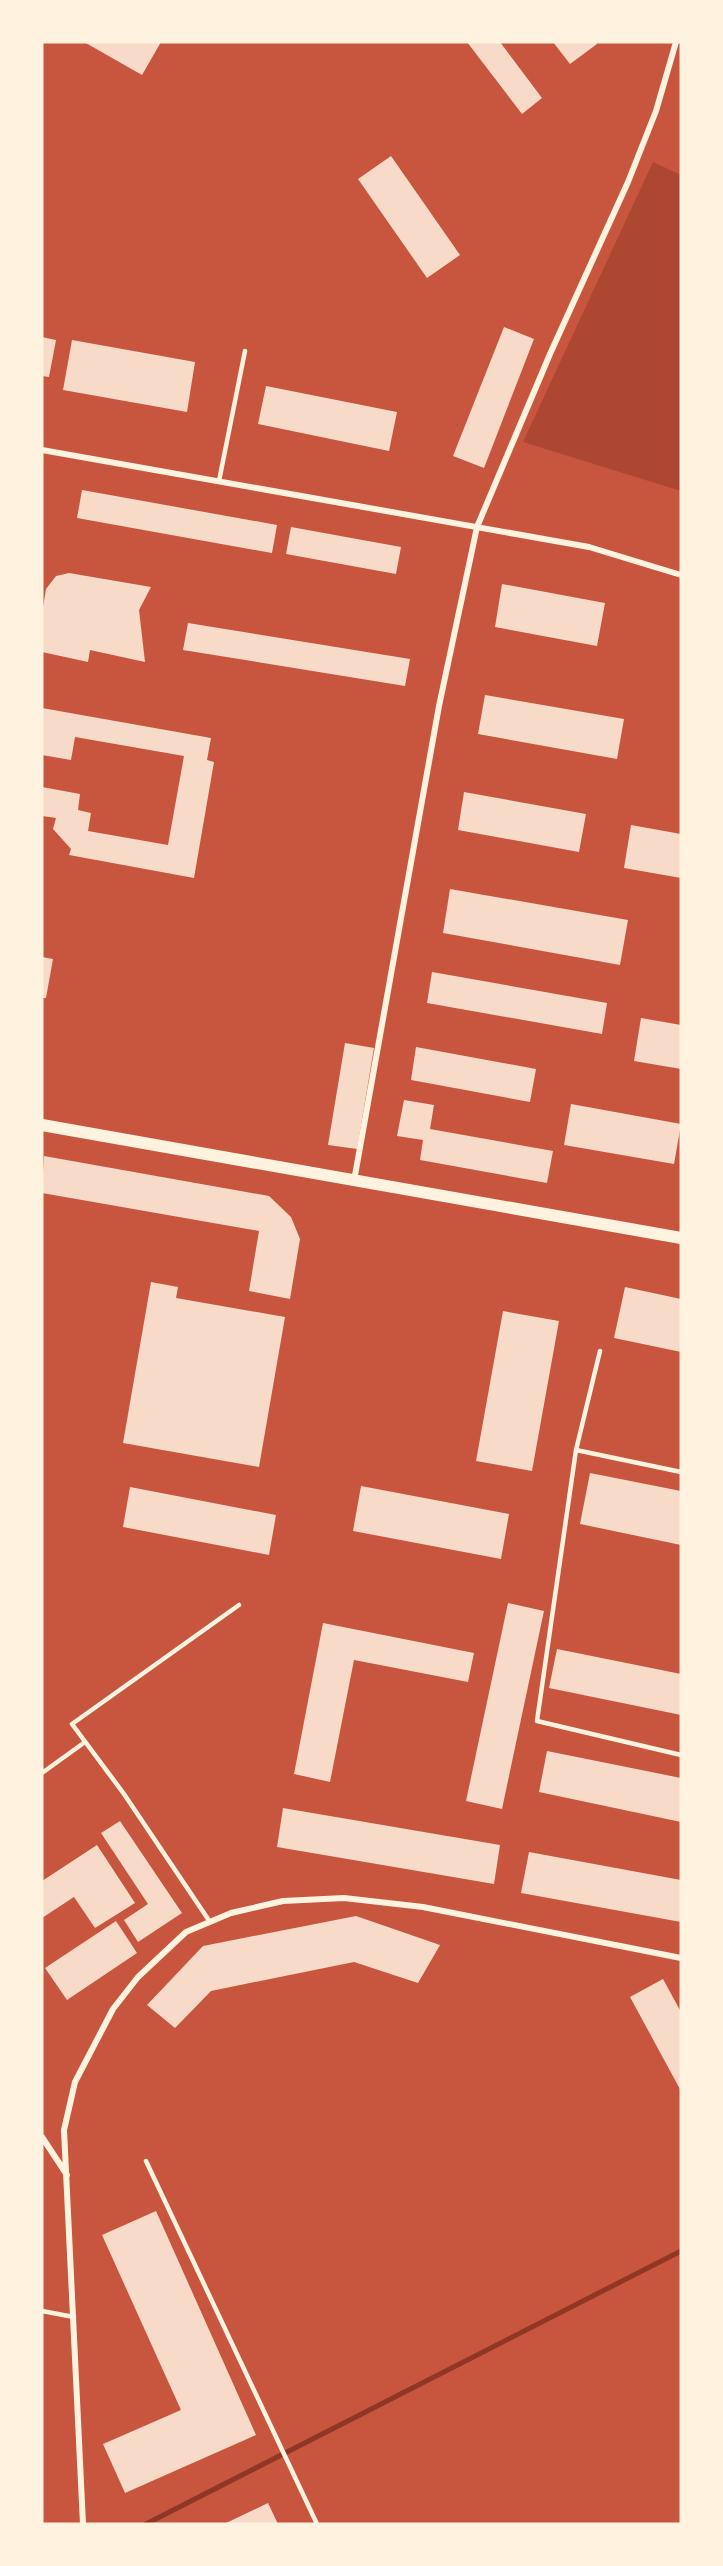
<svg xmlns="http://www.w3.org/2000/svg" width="723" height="2566" font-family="Lora,serif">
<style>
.green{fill:#ae4732}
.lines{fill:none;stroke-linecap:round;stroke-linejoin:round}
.stream{stroke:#8f3625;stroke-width:5}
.building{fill:#f7dbc8}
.service{stroke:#fff3e0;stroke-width:4.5}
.minor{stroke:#fff3e0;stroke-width:6}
.secondary{stroke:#fff3e0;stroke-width:12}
</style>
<rect width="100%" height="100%" fill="#c8553d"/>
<path class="green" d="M653,162L681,175V491L523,442Z"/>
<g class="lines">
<path class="stream" d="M146,2524L681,2251"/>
</g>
<path class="building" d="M84,42H161L142,75Z
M467,42H500L542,98L522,114Z
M553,42H595L597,44L570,64Z
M391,156L460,255L427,278L358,179Z
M504,327L534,339L484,468L453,456Z
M42,337L56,340L49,377L42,376Z
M72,340L195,362L187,412L63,390Z
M266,386L397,412L389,451L258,424Z
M82,490L277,525L272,553L77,518Z
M291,527L401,547L396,574L286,554Z
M69,573L151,587L139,610L145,662L90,650L88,662L42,652V614L46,589L56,576Z
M502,584L605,603L597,646L495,627Z
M188,623L410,659L405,686L183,650Z
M485,695L624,719L617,759L478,734Z
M42,708L211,738L207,760L214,762L194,878L69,855L71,849L53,829L56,818L42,816V787L80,794L78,810L91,813L88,831L168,845L184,756L75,737L71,760L42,755Z
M464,792L586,814L579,852L458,830Z
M631,825L681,834V878L624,868Z
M450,889L628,920L620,965L443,933Z
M42,957L53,959L46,998H42Z
M432,972L607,1003L602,1034L427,1003Z
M641,1018L681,1025V1069L634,1061Z
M345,1043L374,1048L357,1149L328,1145Z
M416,1047L536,1069L530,1102L411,1080Z
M404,1100L434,1105L430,1129L553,1151L547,1183L420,1160L423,1140L397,1136Z
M571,1104L681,1124L674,1164L564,1145Z
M44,1156L269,1196L291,1217L300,1239L290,1299L249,1291L259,1231L42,1193Z
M151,1282L178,1287L176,1298L285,1317L259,1467L123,1443Z
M625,1287L681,1299V1352L614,1338Z
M503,1311L559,1321L532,1471L476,1461Z
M590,1473L681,1491V1545L580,1524Z
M361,1486L509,1514L501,1559L353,1531Z
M130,1487L276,1515L269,1555L123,1527Z
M508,1603L544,1611L502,1809L466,1801Z
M323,1623L474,1653L468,1682L354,1660L330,1782L294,1774Z
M557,1649L681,1674V1715L549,1688Z
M547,1751L681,1778V1822L539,1792Z
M283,1808L500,1845L494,1884L277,1847Z
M120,1821L182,1913L138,1942L124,1920L148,1904L101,1833Z
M97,1845L135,1903L95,1928L74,1897L42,1918V1881Z
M529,1852L681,1880V1922L521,1893Z
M356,1916L440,1945L418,1983L354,1962L211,1991L175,2028L147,2005L203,1946Z
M116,1921L137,1953L67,2000L45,1968Z
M663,1979L681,2012V2091L630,1997Z
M156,2211L256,2435L125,2493L103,2444L181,2410L102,2235Z
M268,2503L278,2524H224Z"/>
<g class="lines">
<path class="service" d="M219,481L245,351
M600,1351L576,1450L681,1472
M576,1450L537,1721L681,1755
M42,1773L85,1742
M210,1922L124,1794L72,1724L239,1605
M146,2161L317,2524
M42,2311L74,2317"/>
<path class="minor" d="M42,450L589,547L681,575
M354,1181L439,706L477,527L550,354L628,182L656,111L676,42
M42,2137L67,2175
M83,2524L64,2130L75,2082L113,2009L138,1977L186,1932L231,1913L283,1901L344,1898L423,1907L681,1958"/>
<path class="secondary" d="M42,1125L681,1238"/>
</g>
<rect width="723" height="2566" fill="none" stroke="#fff3e0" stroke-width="87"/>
</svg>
